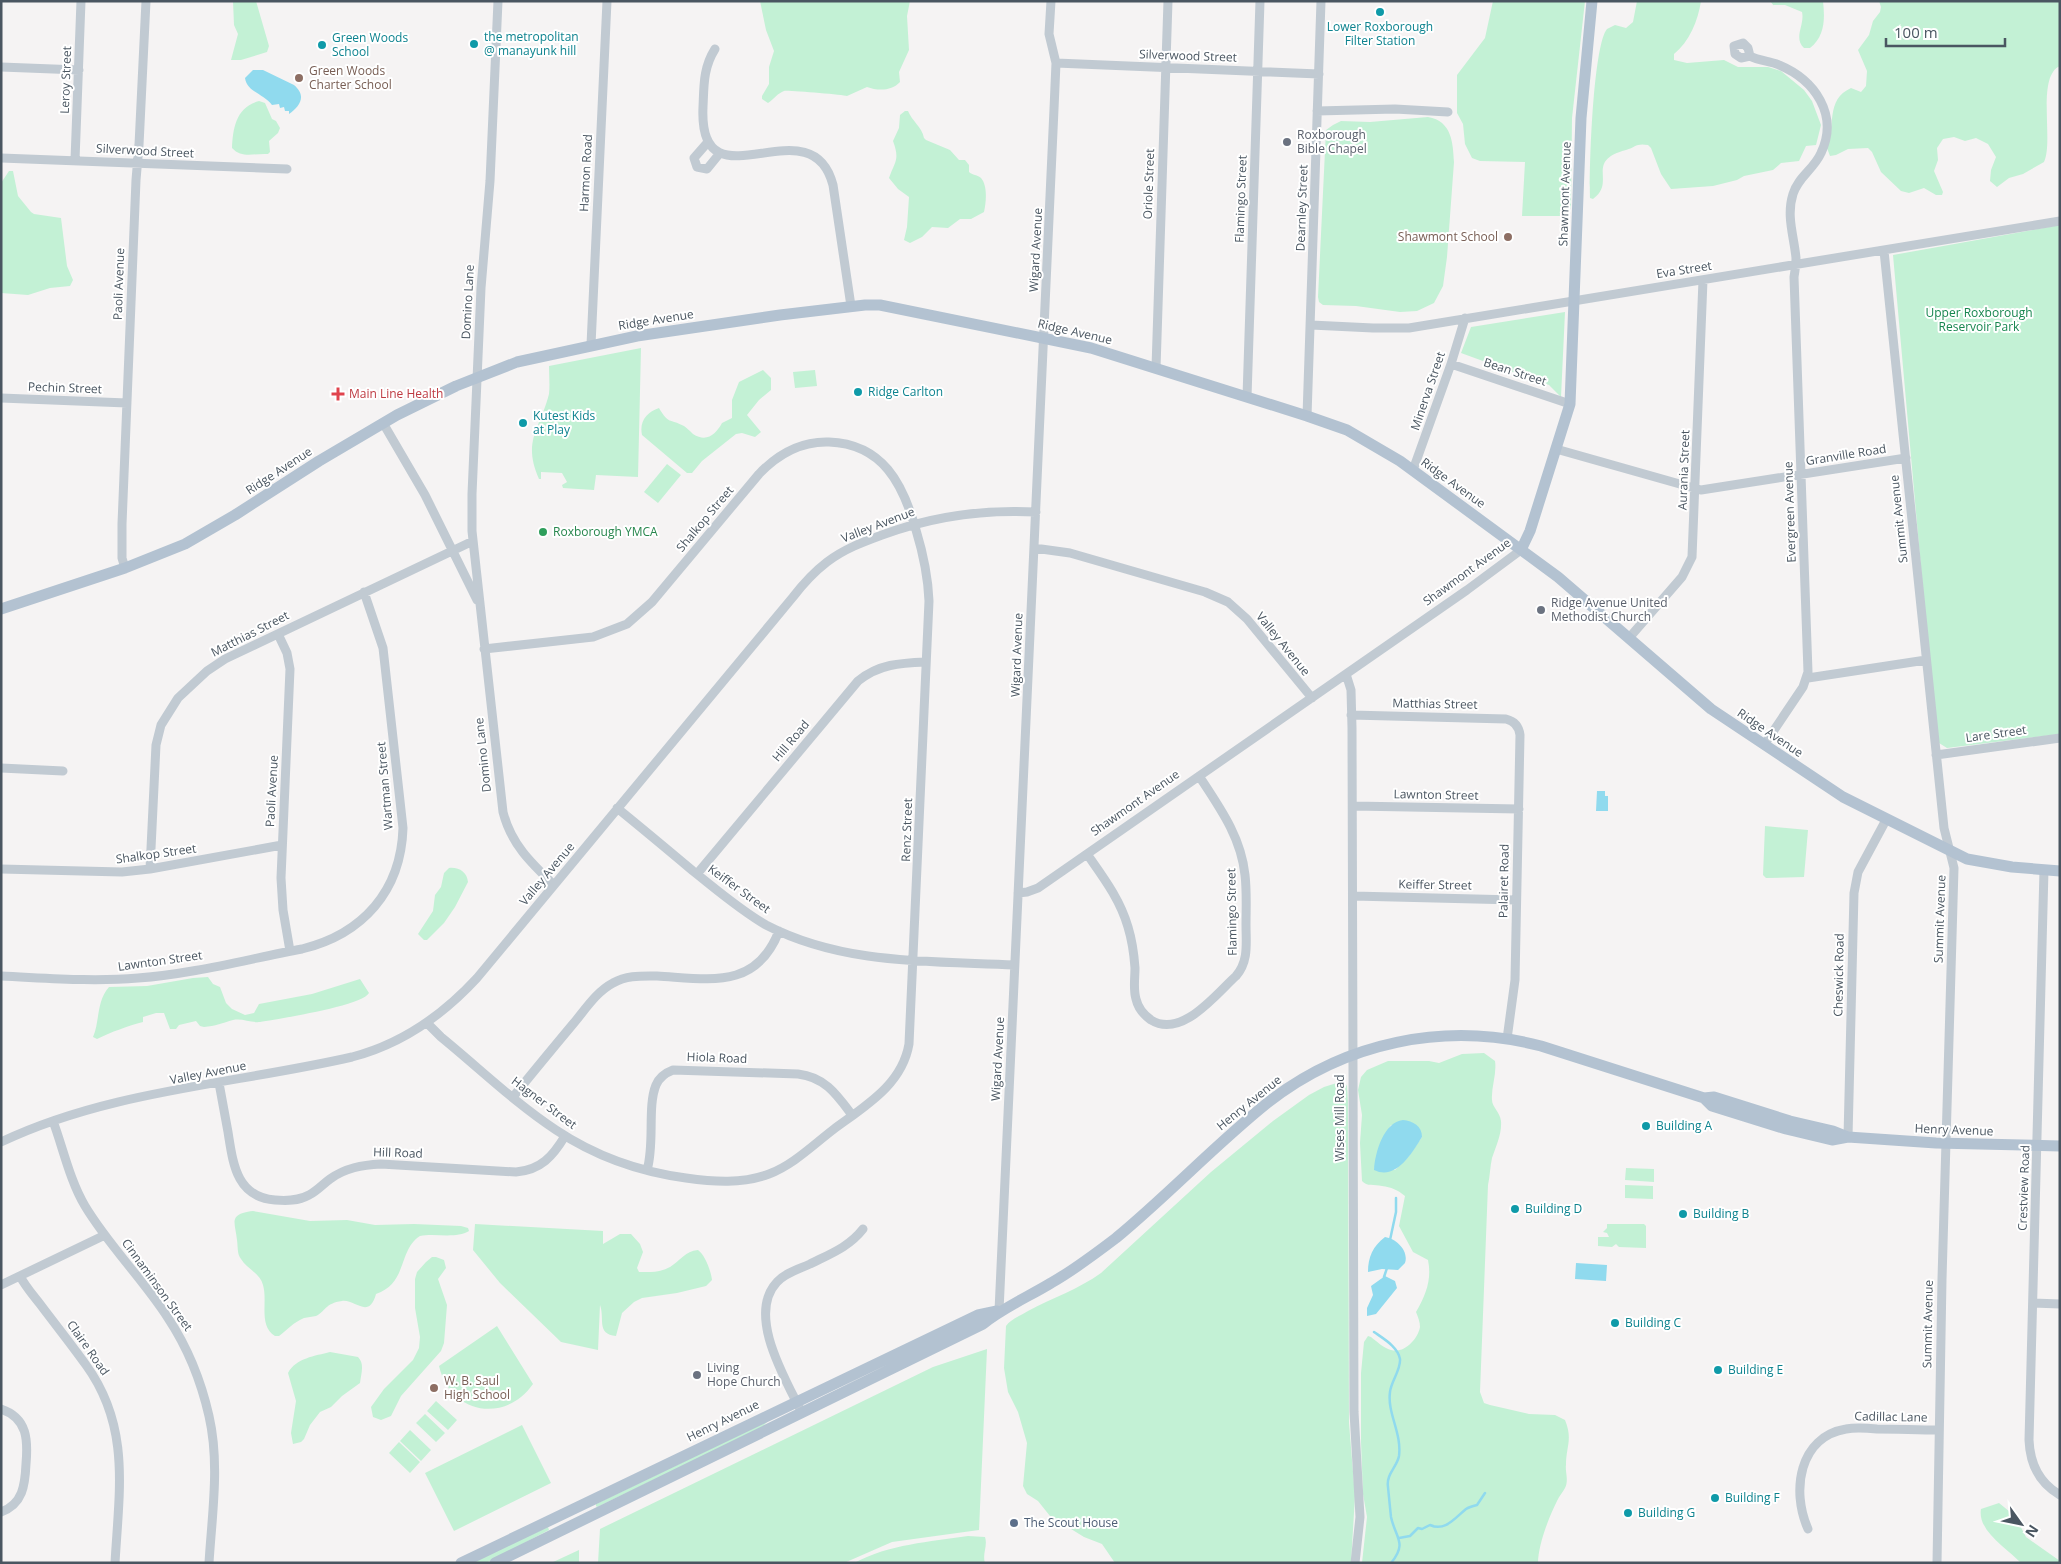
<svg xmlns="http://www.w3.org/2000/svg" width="2061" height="1564" font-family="'Open Sans',sans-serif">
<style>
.green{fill:#c3f1d5;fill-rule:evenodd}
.water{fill:#90daee}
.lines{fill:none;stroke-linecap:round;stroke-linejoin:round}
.stream{stroke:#90daee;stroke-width:2.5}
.minor{stroke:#c1cad2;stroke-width:9}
.major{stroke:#b3c2d1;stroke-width:11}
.culture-dot{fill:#0f9aa8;stroke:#fff;stroke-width:2}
.education-dot{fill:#8d6e63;stroke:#fff;stroke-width:2}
.worship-dot{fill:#6b7280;stroke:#fff;stroke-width:2}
.health-dot{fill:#e0444e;stroke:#fff;stroke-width:2}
.leisure-dot{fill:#2e9e5b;stroke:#fff;stroke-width:2}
.service-dot{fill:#5c6f8a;stroke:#fff;stroke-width:2}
.labels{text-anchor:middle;stroke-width:4;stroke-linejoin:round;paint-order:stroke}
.culture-label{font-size:12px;fill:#0d838f;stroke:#fff;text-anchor:start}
.street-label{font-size:12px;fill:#4a5661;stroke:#fff}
.education-label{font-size:12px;fill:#785e54;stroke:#fff;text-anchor:start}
.worship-label{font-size:12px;fill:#5b616d;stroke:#fff;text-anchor:start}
.park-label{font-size:12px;fill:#17864f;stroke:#fff}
.health-label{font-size:12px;fill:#be3a42;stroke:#fff;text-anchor:start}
.leisure-label{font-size:12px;fill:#27864d;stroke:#fff;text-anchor:start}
.service-label{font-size:12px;fill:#4e5e75;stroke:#fff;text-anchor:start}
</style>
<rect width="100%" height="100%" fill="#f5f3f3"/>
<path class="green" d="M233,1H256L269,46L267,52L241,60H231L238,34L234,25Z
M760,1H910L907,16L909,50L899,72L900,82C892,91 878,91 867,87L847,96C843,95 788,90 784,91C778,93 774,99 768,103L762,99V96L769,84V67L774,51L766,30Z
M1493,1H1585L1572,118L1571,207L1567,216H1522L1525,162L1480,161L1472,158L1465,144L1463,124L1457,113V75L1485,38Z
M1637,1H1701C1698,21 1689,42 1674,54V60L1687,63L1724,60L1738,67H1768L1781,71L1804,90L1812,101L1821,125L1816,145L1806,146L1799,161L1781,163L1773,170L1744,176L1737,180L1713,186L1671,189L1661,174L1651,148L1648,145C1636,143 1636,147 1626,150C1584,161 1617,182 1593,199L1590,198C1589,170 1593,46 1607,29L1615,25L1626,28L1633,22Z
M1770,1H1823C1825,19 1825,36 1810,48H1804C1793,38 1805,25 1802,12L1785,5H1773L1774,6Z
M1879,1H2060V66C2036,76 2054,142 2044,162L2023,174L2009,178L1997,187L1990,181L1991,170L1996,157L1988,144L1976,138L1965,141L1954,137L1943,139L1937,148L1938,160L1934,171L1943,192L1942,195H1936L1924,188L1909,193L1901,191L1881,172L1872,152L1868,148L1848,149L1836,155L1830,156L1827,148C1836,126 1825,100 1851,88L1861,92L1866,86L1867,71L1858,50L1869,35L1873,21L1880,12L1881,7Z
M259,101L265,103L272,119L276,121L280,128L278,133L269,141L270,152L268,154C255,153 242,159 232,148C233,128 236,107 259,101Z
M905,111H908C912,121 922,127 924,138L926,140L950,150L959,160H965L969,165V172C972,175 978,175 981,178C988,186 986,203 984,212L971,219H960L948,228L932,227L922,237L910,243L904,240L907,227L909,197L898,189L889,178C895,161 900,160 893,141L899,128L900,115Z
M1428,117C1452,121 1453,143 1454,162L1447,257L1443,286L1434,303L1417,311L1400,312L1356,306L1323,305L1319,302L1318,297L1326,130L1333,125L1341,121L1370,122Z
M9,171H13L18,196L31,212L34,214L61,218L67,266L73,280L70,286L50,288L28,295L1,293V183Z
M2060,225V734L1947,748L1939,743L1925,613L1893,255Z
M1565,312L1561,397L1549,385L1461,353L1471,327Z
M641,348L638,477L596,475L594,490L563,488L562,485L567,482L562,473L541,472V479H539C522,441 540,429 549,394C550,385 549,375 549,366Z
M763,370L771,378V390L759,400L747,415L761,432L755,437L742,433L736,434L702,461L692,473H687L642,435C639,421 647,412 659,408C669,425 669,418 684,426C687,428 690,431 693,434C707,443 716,434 722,423L732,418V400L739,382Z
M815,370L817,386L795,388L793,372Z
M667,464L681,475L658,503L644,492Z
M1765,826L1808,830L1804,877L1766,878L1763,875Z
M449,868C459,867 467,872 468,882L455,907L444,923L427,940H424L418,934L433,911L435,895L441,887L444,873Z
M208,977L213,984L220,987L226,1003L232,1009L245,1015L254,1013L259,1004L312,994L360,979L369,993C362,1006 278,1019 260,1022C251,1023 242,1018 233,1020C223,1023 215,1026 204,1027L200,1026L196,1021L179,1025L176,1029H170L164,1013H156L143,1017V1022C128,1026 111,1032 97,1039L93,1037C100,1021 96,1002 109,987L147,986L193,978Z
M1484,1053L1495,1061C1497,1074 1491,1087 1492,1100C1492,1107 1500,1112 1501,1121C1502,1134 1496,1146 1492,1158C1490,1167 1490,1176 1488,1185L1480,1392L1484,1403L1490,1405L1529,1414L1555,1415L1565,1420C1573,1439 1566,1447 1566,1465C1565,1472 1569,1480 1565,1488C1563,1492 1559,1496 1557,1501C1549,1517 1538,1545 1538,1563H1362L1367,1517L1363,1494L1361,1442V1373L1364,1342L1368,1336L1371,1337C1376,1341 1385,1349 1391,1350C1404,1354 1418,1339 1420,1327C1420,1322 1418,1317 1416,1312C1426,1295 1432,1279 1428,1260L1413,1252L1399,1226L1405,1196C1398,1190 1391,1187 1382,1186C1374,1184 1367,1187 1362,1181L1360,1143L1362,1115L1358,1090L1361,1077L1367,1070L1388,1061H1429L1439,1063L1462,1054ZM1391,1125L1422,1137L1409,1156L1395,1170H1374L1380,1146Z
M1343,1081L1347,1086L1348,1102L1349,1423L1355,1496L1351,1563H1115L1102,1544L1084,1537L1050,1516L1038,1501L1027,1494L1023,1486L1027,1443L1018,1412L1008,1392L1004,1368L1006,1326C1011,1319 1020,1316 1028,1311C1052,1298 1079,1289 1101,1273L1211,1172L1273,1121L1309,1095L1324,1087Z
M1626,1168L1654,1169V1182L1625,1180Z
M1625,1185L1653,1186V1199L1625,1198Z
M253,1211L310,1221L347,1220L375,1225L414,1224L461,1226L468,1228L469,1231C456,1239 435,1233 420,1236C398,1250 408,1283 376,1294C369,1320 355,1299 342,1301C325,1303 325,1312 316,1316C312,1317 308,1317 304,1318C294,1322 287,1330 279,1336H275C258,1325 268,1302 263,1285C260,1273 247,1269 241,1259C237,1254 238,1247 237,1240C235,1222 228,1214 253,1211Z
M475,1224L603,1231V1244L620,1234H631L640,1244L643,1252L637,1268L639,1272C649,1272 660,1273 670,1267C680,1261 685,1251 698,1250C705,1255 711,1271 712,1280L706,1286L677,1293L642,1298L634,1302L622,1313L616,1336C596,1334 605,1319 600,1305L598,1350L561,1342L500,1283L473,1250Z
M1607,1224H1644L1646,1226V1248L1619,1247L1616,1244L1612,1247L1598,1246V1237H1609L1607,1233L1603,1232L1607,1228Z
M436,1257L444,1260L446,1268L438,1279L447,1305L444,1343L441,1351L401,1396L391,1416L381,1420L373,1417L371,1407L384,1389L413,1360L419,1348L420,1337L415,1308V1279L417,1272L426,1262L432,1257Z
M497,1326L533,1384C505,1424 450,1414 439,1366Z
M987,1349L979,1530L892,1542L844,1563H598L600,1529L933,1367Z
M330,1352L358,1357C365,1364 361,1374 360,1383L342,1396L331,1407L320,1412L310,1425L304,1439L301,1442L293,1444L291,1433L296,1401L288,1373C296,1358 315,1356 330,1352Z
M436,1401L457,1420L448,1430L427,1411Z
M425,1414L445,1433L436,1442L416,1423Z
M768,1421L760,1429L597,1507L596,1506V1504Z
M522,1425L551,1483L454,1531L425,1473Z
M410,1430L431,1450L421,1461L400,1441Z
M399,1442L420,1462L410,1473L389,1453Z
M1999,1503L2015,1516L2026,1537L2060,1561V1563H2021C2008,1549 1977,1531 1981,1509Z
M548,1527L549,1530L486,1563H469Z
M968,1536L985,1537C988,1546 982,1554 985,1563H854C890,1544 929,1542 968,1536Z
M579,1550V1563H551Z"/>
<path class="water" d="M253,70H263L294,85C307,96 300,106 289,114V111H285L284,107L280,108L279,104L272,105C264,94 247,92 245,78Z
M1597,791H1605V796H1608V811H1596Z
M1403,1120C1413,1121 1422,1126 1422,1137C1412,1153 1396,1181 1374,1170C1375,1152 1384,1122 1403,1120Z
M1385,1237C1397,1239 1409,1251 1405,1263L1398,1270L1382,1269L1368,1272C1368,1257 1373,1246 1385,1237Z
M1576,1263L1607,1265L1606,1281L1575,1279Z
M1385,1276L1395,1281L1397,1288L1376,1314L1367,1316V1308L1373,1295L1371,1286Z"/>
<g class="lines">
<path class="stream" d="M1390,1240L1396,1212V1198
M1384,1277L1388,1265
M1374,1332C1384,1339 1398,1347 1400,1359C1401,1370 1391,1381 1390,1392C1387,1413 1402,1433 1399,1456C1397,1467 1386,1474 1388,1487C1389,1497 1390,1508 1391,1517C1395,1537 1408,1543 1391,1563
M1399,1538L1410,1536L1418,1528L1422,1529L1430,1525C1445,1532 1455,1518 1466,1509C1469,1507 1473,1506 1477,1505L1485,1493"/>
<path class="minor" d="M498,1L490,181L481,288L472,494V531L503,812C511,844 531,863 554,885
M1743,43L1748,48L1750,56L1741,58L1735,54L1734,46Z
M715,49C703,68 704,86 703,107C698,213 811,100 833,185L851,306
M1750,56C1759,61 1770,61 1779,65C1815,80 1839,115 1821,153C1814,169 1798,177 1793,194C1786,216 1794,236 1796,258C1796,264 1795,271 1794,277L1808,672L1803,687L1764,745
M1056,63L1319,74
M1,67L79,70
M1317,111L1395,109L1448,112
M708,142L694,158L697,167L707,169L720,153
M1,158L287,169
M75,160L81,1
M1884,251L1944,828L1954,868L1942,1279L1937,1563
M1311,325L1373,328H1409L2060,221
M591,345L607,1
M1451,364L1570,404
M1156,368L1168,1
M1247,397L1260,1
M1,398L127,403
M1307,416L1321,1
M383,423L425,495L477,600
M1556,449L1701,490L1906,458
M1413,470L1451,364L1465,318
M1034,548L1070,553L1205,592L1228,602L1247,619L1312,698
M125,568L122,558V524L136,180L139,145L146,1
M278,634L287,653L290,669L281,878L283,910L290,951
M1629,638L1682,577L1692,557L1703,280
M1346,674L1351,690L1352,728L1354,1412L1360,1517L1355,1563
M1808,678L1926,660
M1351,715L1506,719C1514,721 1519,726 1520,735L1515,980L1507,1039
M1936,755L2060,738
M1,768L63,771
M1353,806L1519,809
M617,808C643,829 668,850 693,871C717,890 740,910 766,925C843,965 930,961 1014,965
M1087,854C1103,877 1120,899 1128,927C1132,940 1134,954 1135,968C1135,979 1133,989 1136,999C1138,1008 1144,1015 1151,1020C1182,1039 1216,994 1236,976C1249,961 1246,943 1246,925C1246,909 1247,892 1245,875C1241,837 1220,808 1199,776
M1,869L122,872L150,869L282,845
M150,869L156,745L161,725L178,698L207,671L225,659L473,541
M2044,870L2029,1440C2030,1464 2039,1483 2060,1495
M697,874L858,681C879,664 900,663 926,662
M1018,893L1027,892L1038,888L1467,590L1521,550
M1353,896L1516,900
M1,976C47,978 92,982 138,978C193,974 248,959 302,949C363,934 401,891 403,828L383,648L364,592
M427,1023L441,1037C479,1068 515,1103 556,1130C595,1156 641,1172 686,1178C714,1182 742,1184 769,1174C793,1165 813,1145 834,1129C865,1106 902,1085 909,1044L929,601C928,576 923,553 916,530C903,484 883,444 829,442C801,441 778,454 759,474L652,602L627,624L593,637L484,649
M219,1083C222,1100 225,1116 228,1132C233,1163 236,1197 275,1200C287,1201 298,1201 309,1195C317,1191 323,1184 330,1179C345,1168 362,1165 381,1164L516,1172C541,1170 553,1156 565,1136
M513,1097C533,1072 553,1048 573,1024C585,1010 596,992 613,983C627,975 642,976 657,976C710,979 756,990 779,931
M53,1121C63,1148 70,1181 85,1206C109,1246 143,1279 168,1318C188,1348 201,1381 209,1416C220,1464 212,1514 209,1563
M1848,1137L1854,893L1858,872L1886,820
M1,1142C110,1090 235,1084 352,1057C402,1044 442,1016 477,978L793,597C803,584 814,572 827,562C844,549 863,542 882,535C933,516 982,509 1036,512
M647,1170C655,1144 647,1107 656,1085C659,1078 665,1073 673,1070L798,1074C825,1077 837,1095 852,1115
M20,1276C25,1286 33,1295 40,1304C55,1324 71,1344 86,1365C131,1427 119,1491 115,1563
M1,1285L105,1235
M2033,1303L2060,1304
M999,1311L1054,109L1056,63L1049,34L1051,1
M1,1409C28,1418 28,1441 26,1464C25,1485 23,1504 1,1512
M802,1413C786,1380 746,1315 777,1282C785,1273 799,1269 810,1264C830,1254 849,1247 863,1229
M1808,1529C1791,1491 1799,1437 1846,1429C1856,1427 1867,1428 1877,1429C1898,1429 1918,1430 1939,1430"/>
<path class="major" d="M1521,550L1530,531L1570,404L1581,118L1592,1
M1,609L125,568L185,544L235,515L319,461L397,415L456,386L517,362L637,336L780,315L865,305H880L1091,348L1307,416L1347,430L1400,461L1558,577L1711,709L1843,797L1967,859L2012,867L2060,871
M1704,1098L1712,1106L1786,1129L1832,1140L1848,1137L1936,1143L2060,1146
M461,1563L978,1315L997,1311
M495,1563L983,1324C1004,1307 1028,1297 1051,1283C1074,1270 1095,1254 1116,1238C1168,1195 1214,1146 1266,1104C1344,1042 1445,1021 1541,1046L1704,1098L1714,1097L1790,1121L1833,1131L1848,1137"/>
</g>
<g class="culture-dot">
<circle cx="1380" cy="12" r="5"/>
<circle cx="474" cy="44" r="5"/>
<circle cx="322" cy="45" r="5"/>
<circle cx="858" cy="392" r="5"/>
<circle cx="523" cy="423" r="5"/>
<circle cx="1646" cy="1126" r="5"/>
<circle cx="1515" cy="1209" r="5"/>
<circle cx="1683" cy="1214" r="5"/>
<circle cx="1615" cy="1323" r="5"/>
<circle cx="1718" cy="1370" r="5"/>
<circle cx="1715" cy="1498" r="5"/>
<circle cx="1628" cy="1513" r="5"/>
</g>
<g class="education-dot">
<circle cx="299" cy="78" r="5"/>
<circle cx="1508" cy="237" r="5"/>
<circle cx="434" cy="1388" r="5"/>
</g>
<g class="worship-dot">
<circle cx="1287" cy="142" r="5"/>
<circle cx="1541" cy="610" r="5"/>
<circle cx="697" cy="1375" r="5"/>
</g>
<path class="health-dot" d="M335.5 386.5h5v5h5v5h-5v5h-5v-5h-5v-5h5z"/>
<circle class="leisure-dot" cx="543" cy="532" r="5"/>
<circle class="service-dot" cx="1014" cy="1523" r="5"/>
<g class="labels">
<g class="culture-label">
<text x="1380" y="31" text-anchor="middle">Lower Roxborough<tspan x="1380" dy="14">Filter Station</tspan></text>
<text x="484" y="41">the metropolitan<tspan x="484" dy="14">@ manayunk hill</tspan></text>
<text x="332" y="42">Green Woods<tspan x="332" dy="14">School</tspan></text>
<text x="868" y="396">Ridge Carlton</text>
<text x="533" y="420">Kutest Kids<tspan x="533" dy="14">at Play</tspan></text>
<text x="1656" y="1130">Building A</text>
<text x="1525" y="1213">Building D</text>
<text x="1693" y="1218">Building B</text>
<text x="1625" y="1327">Building C</text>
<text x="1728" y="1374">Building E</text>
<text x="1725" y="1502">Building F</text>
<text x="1638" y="1517">Building G</text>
</g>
<g class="street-label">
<text transform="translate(1188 56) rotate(2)" y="4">Silverwood Street</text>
<text transform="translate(66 80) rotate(-88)" y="4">Leroy Street</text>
<text transform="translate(145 151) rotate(3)" y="4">Silverwood Street</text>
<text transform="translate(586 173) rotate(-87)" y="4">Harmon Road</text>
<text transform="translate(1149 184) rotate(-88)" y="4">Oriole Street</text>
<text transform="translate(1565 194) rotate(-88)" y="4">Shawmont Avenue</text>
<text transform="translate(1241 199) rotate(-88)" y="4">Flamingo Street</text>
<text transform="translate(1302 208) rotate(-88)" y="4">Dearnley Street</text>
<text transform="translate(1036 250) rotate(-87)" y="4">Wigard Avenue</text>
<text transform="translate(1684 270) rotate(-9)" y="4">Eva Street</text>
<text transform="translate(119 284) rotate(-88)" y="4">Paoli Avenue</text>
<text transform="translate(468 302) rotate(-87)" y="4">Domino Lane</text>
<text transform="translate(656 320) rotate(-9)" y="4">Ridge Avenue</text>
<text transform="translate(1075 332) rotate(13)" y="4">Ridge Avenue</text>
<text transform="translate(1515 372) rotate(18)" y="4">Bean Street</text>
<text transform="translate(65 388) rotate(2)" y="4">Pechin Street</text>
<text transform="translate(1428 391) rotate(-71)" y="4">Minerva Street</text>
<text transform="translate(1846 455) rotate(-9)" y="4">Granville Road</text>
<text transform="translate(1684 470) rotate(-88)" y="4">Aurania Street</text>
<text transform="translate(279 471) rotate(-33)" y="4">Ridge Avenue</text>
<text transform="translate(1453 483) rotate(36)" y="4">Ridge Avenue</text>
<text transform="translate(1790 512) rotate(-92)" y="4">Evergreen Avenue</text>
<text transform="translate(705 519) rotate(-50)" y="4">Shalkop Street</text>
<text transform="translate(1899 519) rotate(-96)" y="4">Summit Avenue</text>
<text transform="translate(878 525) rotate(-21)" y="4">Valley Avenue</text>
<text transform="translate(1467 572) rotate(-36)" y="4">Shawmont Avenue</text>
<text transform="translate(250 634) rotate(-27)" y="4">Matthias Street</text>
<text transform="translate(1283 644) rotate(51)" y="4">Valley Avenue</text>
<text transform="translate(1017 655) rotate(-88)" y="4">Wigard Avenue</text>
<text transform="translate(1435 704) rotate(1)" y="4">Matthias Street</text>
<text transform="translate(1770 733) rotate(34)" y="4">Ridge Avenue</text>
<text transform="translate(1996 734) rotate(-8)" y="4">Lare Street</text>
<text transform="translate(791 741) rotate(-50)" y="4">Hill Road</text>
<text transform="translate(483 755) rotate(-96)" y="4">Domino Lane</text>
<text transform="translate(385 786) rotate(-95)" y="4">Wartman Street</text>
<text transform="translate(272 791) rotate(-87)" y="4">Paoli Avenue</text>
<text transform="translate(1436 795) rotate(1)" y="4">Lawnton Street</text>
<text transform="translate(1135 803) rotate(-35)" y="4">Shawmont Avenue</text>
<text transform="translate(907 830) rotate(-88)" y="4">Renz Street</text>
<text transform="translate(156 854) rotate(-8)" y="4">Shalkop Street</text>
<text transform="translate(547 874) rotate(-50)" y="4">Valley Avenue</text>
<text transform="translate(1504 881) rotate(-89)" y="4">Palairet Road</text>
<text transform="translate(1435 885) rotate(1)" y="4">Keiffer Street</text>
<text transform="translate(739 889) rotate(36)" y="4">Keiffer Street</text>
<text transform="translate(1232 912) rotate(-91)" y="4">Flamingo Street</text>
<text transform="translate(1940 919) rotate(-88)" y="4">Summit Avenue</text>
<text transform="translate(160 961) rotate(-8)" y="4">Lawnton Street</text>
<text transform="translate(1839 975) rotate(-89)" y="4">Cheswick Road</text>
<text transform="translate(717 1058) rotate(2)" y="4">Hiola Road</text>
<text transform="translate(998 1059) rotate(-87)" y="4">Wigard Avenue</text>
<text transform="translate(208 1073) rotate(-11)" y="4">Valley Avenue</text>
<text transform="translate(544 1103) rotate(37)" y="4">Hagner Street</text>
<text transform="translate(1249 1103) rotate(-39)" y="4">Henry Avenue</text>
<text transform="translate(1340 1118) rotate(-90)" y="4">Wises Mill Road</text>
<text transform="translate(1954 1130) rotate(2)" y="4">Henry Avenue</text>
<text transform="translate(398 1153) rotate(2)" y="4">Hill Road</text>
<text transform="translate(2024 1188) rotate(-88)" y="4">Crestview Road</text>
<text transform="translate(157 1285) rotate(54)" y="4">Cinnaminson Street</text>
<text transform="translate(1928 1324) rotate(-89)" y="4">Summit Avenue</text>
<text transform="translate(88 1348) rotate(55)" y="4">Claire Road</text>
<text transform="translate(1891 1417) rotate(1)" y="4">Cadillac Lane</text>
<text transform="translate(723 1421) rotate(-26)" y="4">Henry Avenue</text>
</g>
<g class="education-label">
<text x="309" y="75">Green Woods<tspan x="309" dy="14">Charter School</tspan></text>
<text x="1498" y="241" text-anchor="end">Shawmont School</text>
<text x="444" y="1385">W. B. Saul<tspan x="444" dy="14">High School</tspan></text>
</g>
<g class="worship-label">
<text x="1297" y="139">Roxborough<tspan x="1297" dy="14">Bible Chapel</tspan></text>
<text x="1551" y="607">Ridge Avenue United<tspan x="1551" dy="14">Methodist Church</tspan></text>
<text x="707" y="1372">Living<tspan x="707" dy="14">Hope Church</tspan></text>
</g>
<g class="park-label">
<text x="1979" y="317">Upper Roxborough<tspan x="1979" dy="14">Reservoir Park</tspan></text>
</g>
<g class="health-label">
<text x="349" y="398">Main Line Health</text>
</g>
<g class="leisure-label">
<text x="553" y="536">Roxborough YMCA</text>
</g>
<g class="service-label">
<text x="1024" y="1527">The Scout House</text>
</g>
</g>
<rect width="2061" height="1564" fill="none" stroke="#4a5661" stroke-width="5"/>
<g transform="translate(2021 1524) rotate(123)" stroke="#ffffff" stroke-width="4" paint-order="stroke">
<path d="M0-4L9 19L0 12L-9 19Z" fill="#4a5661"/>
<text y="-8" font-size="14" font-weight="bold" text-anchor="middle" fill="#4a5661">N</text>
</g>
<path d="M1886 38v8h119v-8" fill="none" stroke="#4a5661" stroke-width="2.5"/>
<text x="1894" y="38" font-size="15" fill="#4a5661" stroke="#ffffff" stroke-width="4" paint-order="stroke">100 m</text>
</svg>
